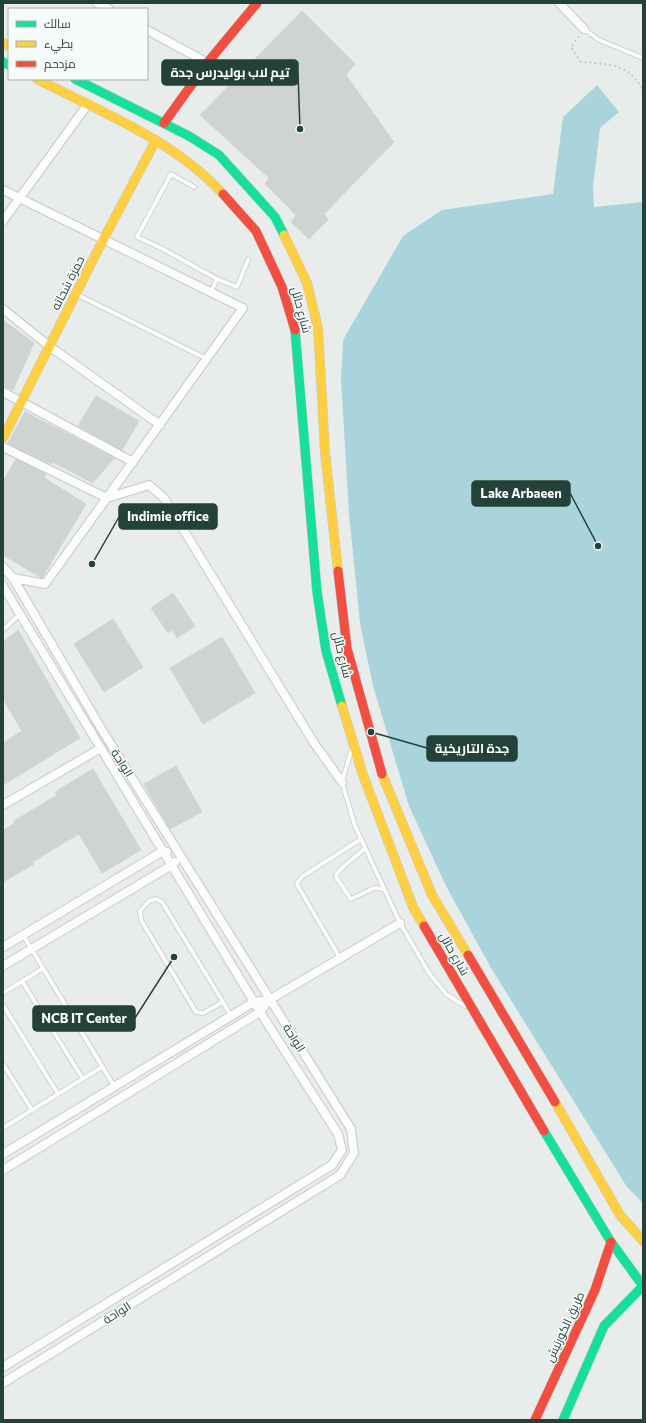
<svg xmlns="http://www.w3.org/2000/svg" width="646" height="1423" font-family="Commissioner,Cairo,sans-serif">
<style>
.water{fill:#a9d4db}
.building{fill:#cfd4d2;stroke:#d1d6d4}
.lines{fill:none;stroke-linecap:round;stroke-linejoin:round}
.lane-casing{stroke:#c5cac8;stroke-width:5.5}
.street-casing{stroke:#c5cac8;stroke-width:10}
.fast-casing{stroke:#c3cbc8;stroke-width:10}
.slow-casing{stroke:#c3cbc8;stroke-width:10}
.jam-casing{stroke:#c3cbc8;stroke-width:10}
.path{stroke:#c3ccca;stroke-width:2;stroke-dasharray:2 3;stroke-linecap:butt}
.lane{stroke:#fcfcfc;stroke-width:4}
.street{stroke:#fcfcfc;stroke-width:8}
.fast{stroke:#16e098;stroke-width:9}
.slow{stroke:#ffcf43;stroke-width:9}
.jam{stroke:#f24e42;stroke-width:9}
.labels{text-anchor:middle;stroke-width:3;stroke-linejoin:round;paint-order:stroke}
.street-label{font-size:12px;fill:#24423a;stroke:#f7fbf9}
.leader{fill:none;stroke:#24423a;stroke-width:1.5}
.callout-dot{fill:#24423a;stroke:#f7fbf9;stroke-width:1.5}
.callout{fill:#24423a;stroke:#24423a;stroke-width:1.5}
.callout-label{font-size:13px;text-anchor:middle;font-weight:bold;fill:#fff}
</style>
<rect width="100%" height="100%" fill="#e8edeb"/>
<path class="water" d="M597,85L619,112L600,128L593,187L594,207L643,202V1203L627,1187L491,968L446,886L409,806L373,686L360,623L349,514L341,379L343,340L403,236L442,210L553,194L563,117Z"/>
<path class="building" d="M302,11L355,64L346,75L394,142L324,214L328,220L309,239L291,222L296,215L265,184L269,178L200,115Z
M3,320L34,343L13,390L3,386Z
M96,396L139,421L122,450L78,426Z
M25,412L72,436L114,458L93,483L53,462L51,464L21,450L8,443Z
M16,459L46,474L44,478L86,504L42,578L3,555V481Z
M173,593L195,626L177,638L172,630L168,633L151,608Z
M113,619L143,667L104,692L74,644Z
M18,630L80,738L3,785V743L22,731L3,699V642Z
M222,637L255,693L203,724L170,668Z
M176,766L202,812L170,829L144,784Z
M93,769L141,850L102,873L79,834L32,862L34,864L3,882V830L15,823L14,821L57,795L55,792Z"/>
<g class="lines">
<g class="lane-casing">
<path id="lane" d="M584,29L599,40L643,58
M194,187L171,174L137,237L161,248L217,279
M211,292L217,279L237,287L248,260
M78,295L207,359
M3,630L20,614
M351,751L342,782L355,826L400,923L429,973L446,994L465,1006
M365,848C359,855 335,871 336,877L351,899L374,888L384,889
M23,935L114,1086
M340,958L299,888L297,883L303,876L361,839
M22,981L83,1079
M3,993L42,969
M223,1002L203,1013L196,1012L141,920L140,911L149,901L156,899L162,902L223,1002L231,1016
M3,1005L58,1094
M3,1064L32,1110
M3,1128L102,1067"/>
</g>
<g class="street-casing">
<path id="street" d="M97,3L109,9
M559,3L584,29
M147,30L206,62
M3,190L243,308L45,584L13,578
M3,221L88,104
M3,309L49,346L160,425
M3,392L133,462
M3,447L107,498L149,485L164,498L314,743L342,782
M3,567L13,578L102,730L351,1129L354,1153L340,1175L3,1383
M3,586L260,1012L338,1134L342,1150L332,1165L3,1367
M3,805L101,748
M3,947L163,851L167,852
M3,966L172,865L175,862
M269,1000L400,923
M3,1154L254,1002L269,1000L260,1012L3,1170"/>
</g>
<g class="fast-casing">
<path id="fast" d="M3,62L9,65
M75,79L189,136L219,155L275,217L284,235
M295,330L317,592L326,651L342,706
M544,1131L611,1242L643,1286
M563,1420L604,1326L643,1286"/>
</g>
<g class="slow-casing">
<path id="slow" d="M3,43L9,46
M37,79C101,112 174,140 223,194
M284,235L307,283L318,328L325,452L338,571
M3,438L103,240L156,140
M342,706L363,775L413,907L424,926
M382,774L432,895L468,955
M555,1102L620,1215L643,1241"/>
</g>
<g class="jam-casing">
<path id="jam" d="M164,123L208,62L257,3
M223,194L256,231L282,287L295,330
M338,571L347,648L382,774
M424,926L544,1131
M468,955L555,1102
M535,1420L595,1290L611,1242"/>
</g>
<path class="path" d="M579,36L571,47L581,62C609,64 628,63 643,90"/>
<use href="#lane" class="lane"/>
<use href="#street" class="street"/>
<use href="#fast" class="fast"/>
<use href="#slow" class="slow"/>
<use href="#jam" class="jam"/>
</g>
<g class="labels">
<g class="street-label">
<text transform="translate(68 283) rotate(-63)" y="4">حمزة شحاته</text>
<text transform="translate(301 310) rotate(75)" y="4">شارع حائل</text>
<text transform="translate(342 655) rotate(76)" y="4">شارع حائل</text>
<text transform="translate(122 763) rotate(58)" y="4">الواحة</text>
<text transform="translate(454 954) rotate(60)" y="4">شارع حائل</text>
<text transform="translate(294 1038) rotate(58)" y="4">الواحة</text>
<text transform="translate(117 1313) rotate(-32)" y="4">الواحة</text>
<text transform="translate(565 1327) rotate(-65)" y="4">طريق الكورنيش</text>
</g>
</g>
<path class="leader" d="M300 129L298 73M598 546L570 493M92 564L119 517M371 732L427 748M174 957L135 1018"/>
<g class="callout-dot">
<circle cx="300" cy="129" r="4"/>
<circle cx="598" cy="546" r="4"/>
<circle cx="92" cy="564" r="4"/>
<circle cx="371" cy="732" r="4"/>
<circle cx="174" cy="957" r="4"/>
</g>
<g class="callout">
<rect x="162" y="60" width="136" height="25" rx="4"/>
<rect x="472" y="481" width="98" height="25" rx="4"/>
<rect x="119" y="504" width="98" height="25" rx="4"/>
<rect x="427" y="736" width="90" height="25" rx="4"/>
<rect x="33" y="1006" width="102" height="25" rx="4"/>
</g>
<g class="callout-label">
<text x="230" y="77">تيم لاب بوليدرس جدة</text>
<text x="521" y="498">Lake Arbaeen</text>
<text x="168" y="521">Indimie office</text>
<text x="472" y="753">جدة التاريخية</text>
<text x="84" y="1023">NCB IT Center</text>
</g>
<rect width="646" height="1423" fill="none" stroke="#24423a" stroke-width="8"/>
<rect x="8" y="8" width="140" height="72" fill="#f7fbf9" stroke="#a3b1ad"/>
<rect x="16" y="21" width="20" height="6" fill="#16e098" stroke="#a3b1ad"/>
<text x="44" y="28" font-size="12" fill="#24423a">سالك</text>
<rect x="16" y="41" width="20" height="6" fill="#ffcf43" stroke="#a3b1ad"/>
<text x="44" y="48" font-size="12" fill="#24423a">بطيء</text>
<rect x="16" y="61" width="20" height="6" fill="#f24e42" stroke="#a3b1ad"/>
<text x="44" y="68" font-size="12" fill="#24423a">مزدحم</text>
</svg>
